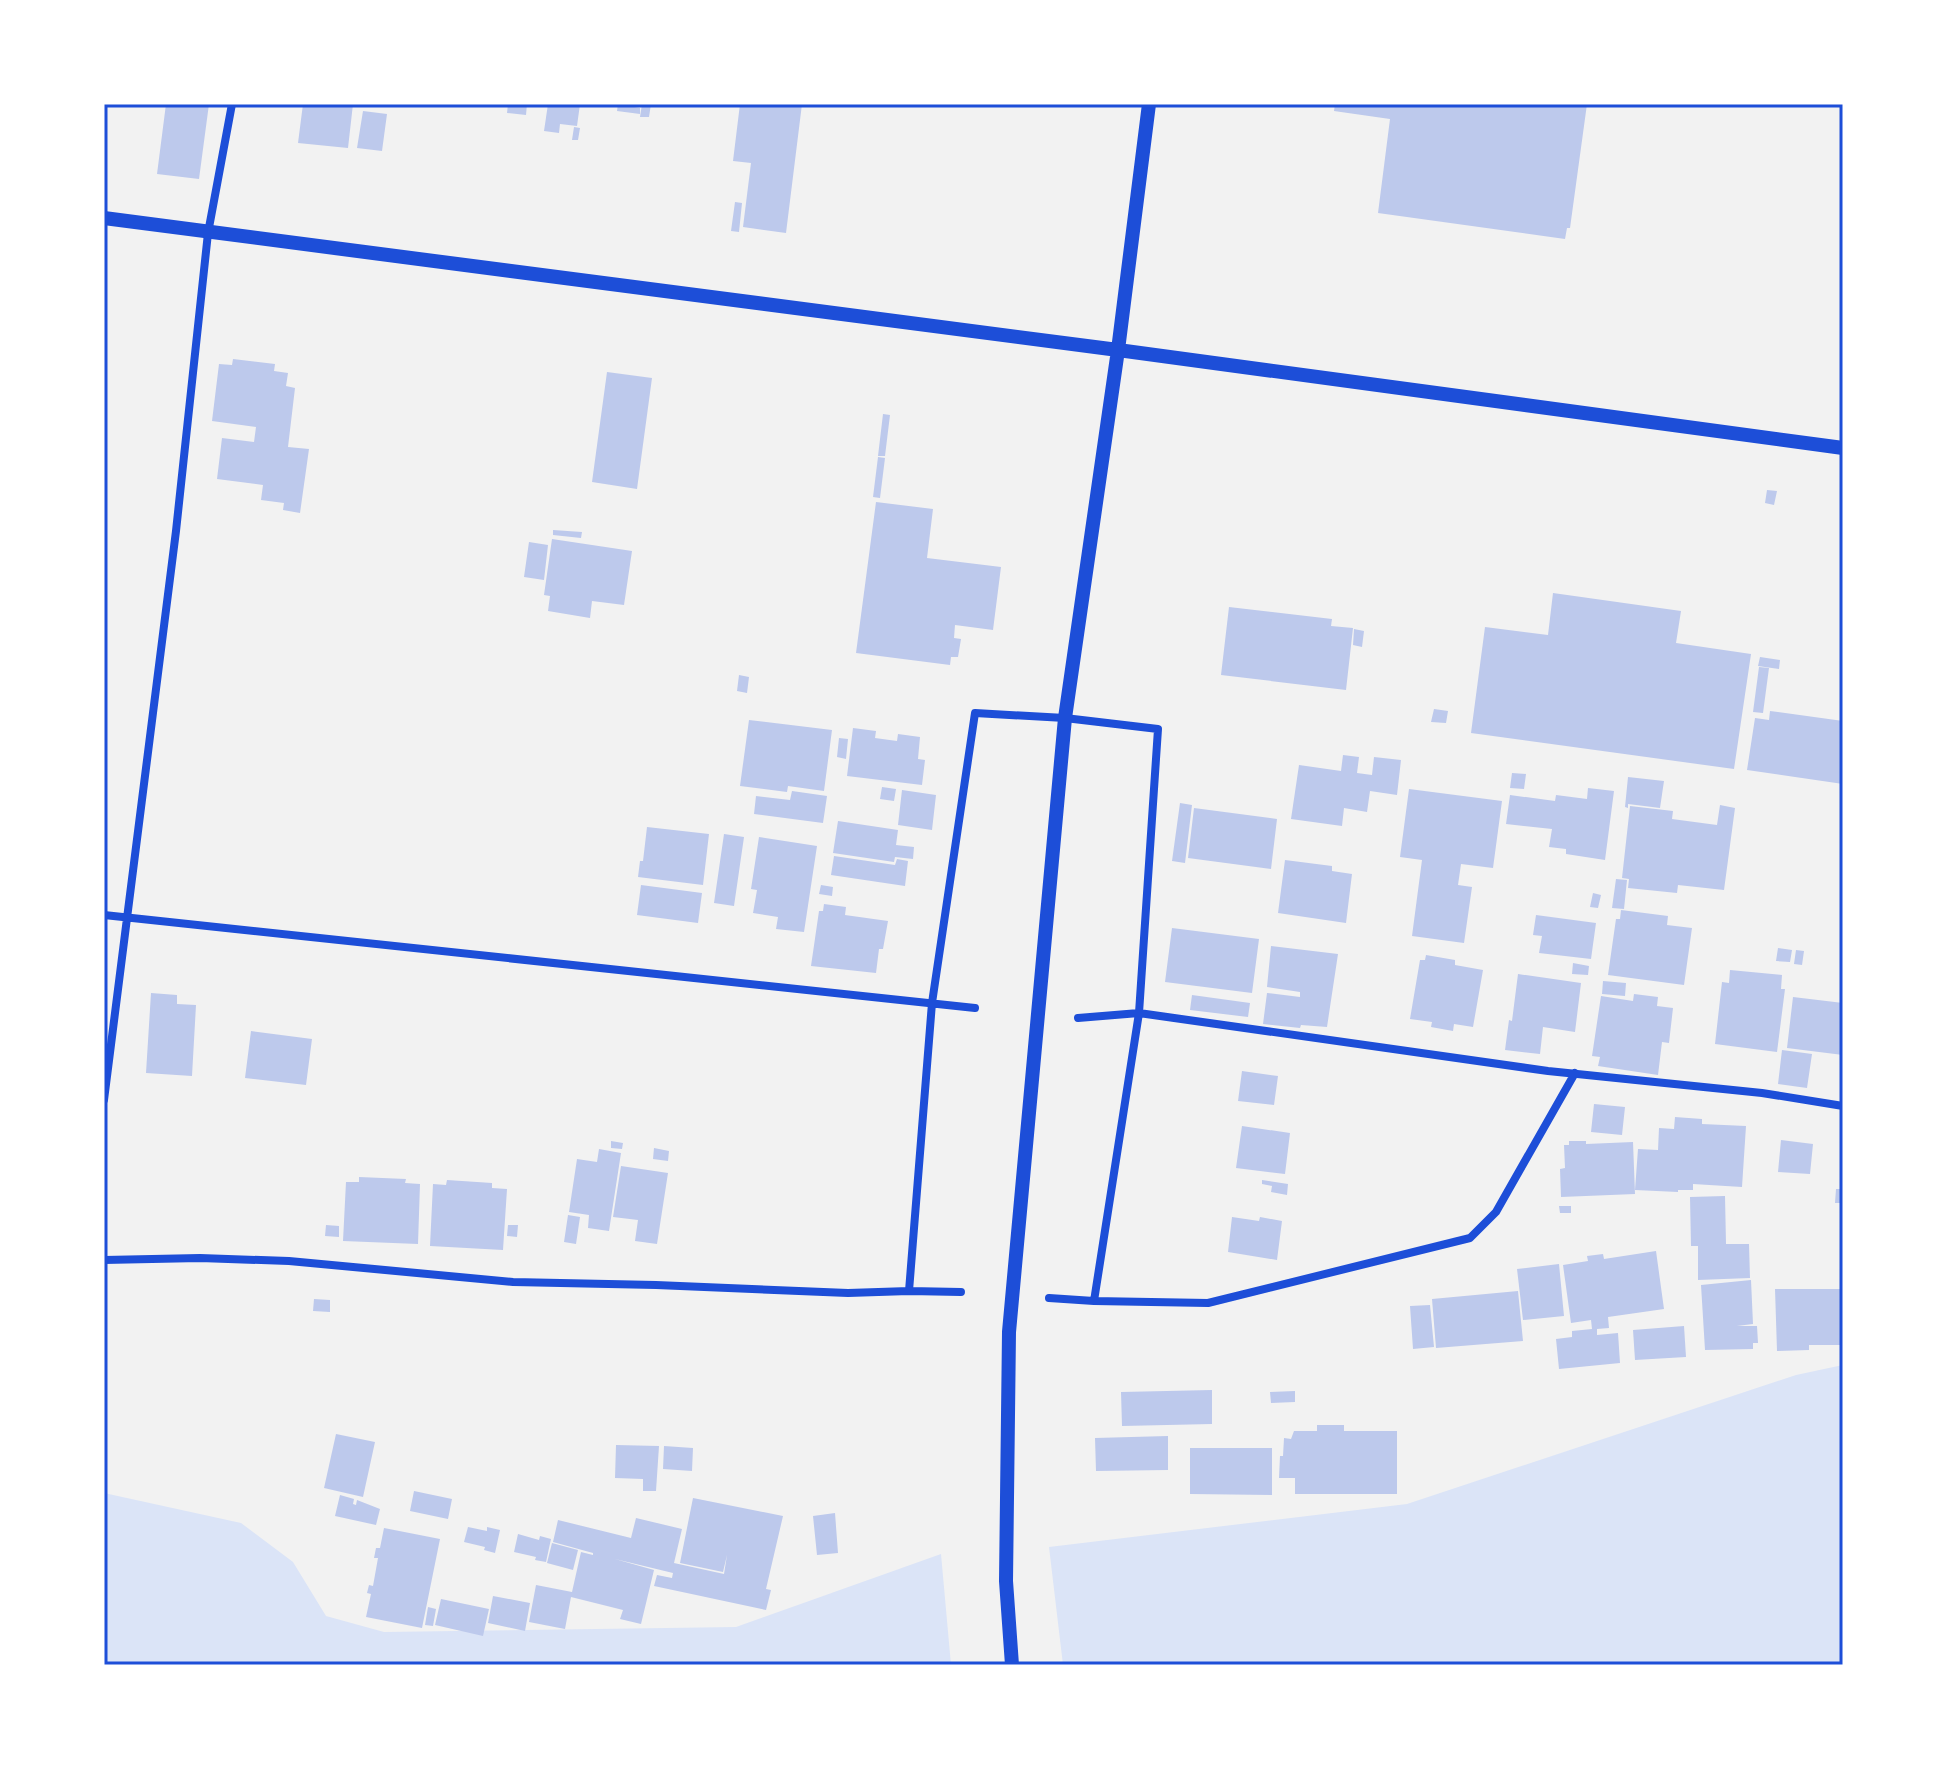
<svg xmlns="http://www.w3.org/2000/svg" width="1947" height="1769" font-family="'Titillium Web',sans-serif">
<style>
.green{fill:#dbe4f7}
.building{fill:#bdc9ec}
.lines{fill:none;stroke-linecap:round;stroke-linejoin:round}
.minor{stroke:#1d4ed8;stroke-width:8}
.tertiary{stroke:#1d4ed8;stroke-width:14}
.neatline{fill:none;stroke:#1d4ed8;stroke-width:3}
</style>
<rect width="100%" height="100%" fill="#f2f2f2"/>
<path class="green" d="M1843,1365V1665H1063L1049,1547L1407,1504L1796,1375Z
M104,1493L241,1523L293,1562L326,1616L384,1632L736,1627L941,1554L951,1665H104Z"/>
<path class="building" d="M166,104H209L199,179L157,174Z
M303,104H353L348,148L298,143Z
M508,104H527L526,115L507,113Z
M548,104H580L577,126L560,124L559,133L544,131Z
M618,104L640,108V114L617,111Z
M642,104H651L649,117H640Z
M740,104H802L786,233L743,227L751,163L733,161Z
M1335,104H1587L1570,228H1567L1565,239L1378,213L1390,119L1334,111Z
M363,111L387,114L382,151L357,148Z
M574,127L580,128L578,140H572Z
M735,202L742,203L739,232L731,231Z
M233,359L275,364L274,371L288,373L286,386L295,388L288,447L309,449L300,513L283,510L284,503L261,500L263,485L217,479L222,438L254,442L256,427L212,421L219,364L232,365Z
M607,372L652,378L637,489L592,482Z
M883,414L890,415L885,456H878Z
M878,457L885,458L880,498L873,497Z
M1767,490L1777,491L1774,505L1765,503Z
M876,502L933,509L927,558L1001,567L993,630L955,625L954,638L961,639L958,657H951L950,665L856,653Z
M553,530L582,532L581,538L553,535Z
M552,539L632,551L624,605L592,601L590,618L548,611L550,596L544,595Z
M529,542L548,545L544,580L524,577Z
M1553,593L1681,611L1676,643L1751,654L1734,769L1471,733L1485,627L1548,635Z
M1229,607L1332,619L1331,626L1353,628L1346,690L1221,675Z
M1354,629L1364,631L1362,647L1353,645Z
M1760,657L1780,660L1779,669L1758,666Z
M1759,667L1769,668L1763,713L1753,712Z
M739,675L749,677L747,693L737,691Z
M1434,709L1448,711L1446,723L1431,722Z
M1770,711L1843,721V784L1747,770L1755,718L1769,720Z
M749,720L832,730L824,791L788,786L787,792L740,786Z
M853,728L876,731L875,738L897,741L898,734L920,737L918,759L925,760L922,785L847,776Z
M839,738L848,739L846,759L837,757Z
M1343,755L1359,757L1357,773L1372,775L1374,757L1401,760L1397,795L1370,791L1367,812L1344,808L1342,826L1291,819L1299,765L1341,771Z
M1512,773L1526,774L1524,789L1510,788Z
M1628,777L1664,781L1660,808L1628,804V808L1625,807Z
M882,787L896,789L894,801L880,799Z
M1588,788L1614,791L1605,860L1566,854V849L1549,847L1552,829L1506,824L1510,795L1555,801L1556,795L1587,799Z
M1409,789L1502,801L1493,868L1461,864L1458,885L1472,887L1464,943L1412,936L1422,860L1400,857Z
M902,790L936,795L932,830L898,825Z
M792,791L827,796L823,823L754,814L756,796L790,800Z
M1180,803L1192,805L1185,863L1172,861Z
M1720,805L1735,808L1724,890L1678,885L1677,893L1628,888L1629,879L1622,878L1630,806L1673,811L1672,819L1717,825Z
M1194,808L1277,819L1271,869L1188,858Z
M838,821L898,830L896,845L914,847L913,859L895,857L894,862L833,853Z
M647,827L709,834L703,885L638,877L640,861H643Z
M724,834L744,837L734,906L714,903Z
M759,837L817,846L804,932L776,929L778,917L753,913L757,890L751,889Z
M834,856L895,865L897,859L908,861L905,886L831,875Z
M1285,860L1332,866V871L1352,874L1346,923L1278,913Z
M1616,879L1627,880L1624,909L1612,908Z
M641,885L702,893L698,923L637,915Z
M821,885L833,887L832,896L819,894Z
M1593,893L1601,895L1598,908L1590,907Z
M824,904L846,907L845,915L888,921L883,949H879L876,973L811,966L819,911H823Z
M1621,910L1668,916L1667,925L1692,928L1684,985L1608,975L1616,919H1620Z
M1536,915L1596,923L1591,959L1539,953L1542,936L1533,935Z
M1172,928L1259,939L1252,993L1165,982Z
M1271,946L1338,954L1327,1027L1301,1025L1300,1028L1263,1024L1267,993L1300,997V992L1267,987Z
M1778,948L1792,950L1790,962L1776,961Z
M1796,950L1804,951L1802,965L1794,964Z
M1426,955L1455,960V965L1483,970L1473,1027L1454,1024L1453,1031L1431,1027L1432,1022L1410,1019L1420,960H1425Z
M1573,963L1589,966L1588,975L1572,974Z
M1730,970L1782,975L1781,989H1785L1777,1052L1715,1044L1722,982L1729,983Z
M1518,974L1581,983L1575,1032L1543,1027L1540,1054L1505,1050L1509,1020L1512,1021Z
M1603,981L1626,983L1625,996L1602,994Z
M151,993L177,995V1004L196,1005L192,1076L146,1073Z
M1634,994L1658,997L1657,1006L1673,1008L1669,1043L1662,1042L1658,1075L1598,1066L1600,1057L1592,1056L1601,996L1633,1001Z
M1192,995L1250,1003L1248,1017L1190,1010Z
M1793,997L1843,1003V1055L1787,1048Z
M251,1031L312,1039L306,1085L245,1078Z
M1782,1050L1812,1054L1807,1088L1778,1084Z
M1242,1071L1278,1076L1274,1105L1238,1101Z
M1594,1104L1625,1107L1622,1135L1591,1132Z
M1675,1117L1702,1119V1124L1746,1126L1742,1187L1693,1184V1190H1678V1192L1635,1190L1638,1149L1658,1150L1659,1128L1674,1129Z
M1242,1126L1290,1133L1285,1174L1236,1168Z
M1781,1140L1813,1144L1810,1174L1778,1172Z
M611,1141L623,1143L622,1149L611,1148Z
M1569,1141H1586V1144L1633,1142L1635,1194L1561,1197L1560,1169L1565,1168L1564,1145H1569Z
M654,1148L669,1151L668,1161L653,1159Z
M599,1149L621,1153L609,1231L588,1228L589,1215L569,1212L577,1159L597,1162Z
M621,1166L668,1173L657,1244L635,1241L638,1220L613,1217Z
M359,1177L406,1179L405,1183L420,1184L418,1244L343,1241L346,1182H359Z
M447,1180L492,1183V1188L507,1189L503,1250L430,1246L433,1184L446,1185Z
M1262,1180L1288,1184L1287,1195L1271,1192L1272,1186L1262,1184Z
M1836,1189H1843V1203H1835Z
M1725,1196L1726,1244H1749L1750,1278L1698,1280V1246H1691L1690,1197Z
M1559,1206H1571V1213H1560Z
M568,1215L580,1217L576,1244L564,1242Z
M1232,1217L1259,1221L1260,1217L1282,1221L1277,1260L1228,1252Z
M326,1225L339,1226V1237L325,1236Z
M508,1225H518L517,1237L507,1236Z
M1656,1251L1664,1309L1608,1317L1609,1328L1597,1329V1335L1618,1333L1620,1363L1559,1369L1556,1339L1572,1337V1331L1592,1329L1591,1320L1571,1323L1563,1265L1588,1261L1587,1256L1603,1254L1604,1259Z
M1559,1264L1564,1316L1523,1320L1517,1269Z
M1751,1280L1753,1324L1737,1326H1757L1758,1343H1753V1349L1705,1350L1701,1285Z
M1775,1289H1843V1345H1809V1350L1777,1351Z
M1518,1291L1523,1341L1436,1348L1432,1299Z
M314,1299L330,1300V1312L313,1311Z
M1430,1305L1434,1347L1413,1349L1410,1306Z
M1684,1326L1686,1357L1635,1360L1633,1330Z
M1212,1390V1424L1122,1426L1121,1392Z
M1295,1391V1402L1271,1403L1270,1392Z
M1317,1425H1344V1431H1397V1494H1295V1478H1279L1280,1456H1283L1284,1438L1291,1439L1294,1431H1317Z
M336,1434L375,1442L363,1497L324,1488Z
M1168,1436V1470L1096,1471L1095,1438Z
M616,1445L659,1446L656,1491H643V1479L615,1478Z
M664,1446L693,1448L692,1471L663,1469Z
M1190,1448H1272V1495L1190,1494Z
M414,1491L452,1499L448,1519L410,1511Z
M340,1495L354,1499L353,1504L356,1505L357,1500L380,1509L376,1525L335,1516Z
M693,1498L783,1516L766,1589L771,1590L766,1610L654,1586L657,1575L672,1578L673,1573L615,1559L654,1570L641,1624L620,1619L623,1610L571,1597L565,1629L529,1622L536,1585L572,1592L581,1552L593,1555V1553L553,1542L558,1520L631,1538L636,1518L682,1529L674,1563L724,1574L727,1555L723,1572L680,1563Z
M835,1513L838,1553L817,1555L813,1516Z
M468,1527L487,1531V1527L500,1530L495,1553L484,1550L485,1547L464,1542Z
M384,1528L440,1539L422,1628L366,1617L371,1594L367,1593L369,1585L373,1586L378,1558H374L376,1548H380Z
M518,1534L539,1540L540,1536L551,1539L546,1562L535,1560L536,1557L514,1552Z
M552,1543L578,1550L573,1570L547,1563Z
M493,1596L530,1603L525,1631L488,1623Z
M441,1599L489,1609L483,1636L435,1625Z
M428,1607L436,1609L433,1626L425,1625Z"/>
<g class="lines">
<path class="minor" d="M104,915L975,1008
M1078,1018L1139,1013L1548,1071L1762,1093L1843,1106
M104,1100L176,531L208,233L232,104
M104,1260L200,1258L289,1261L513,1282L656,1285L848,1293L909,1291L961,1292
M909,1291L932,1003L975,713L1065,718L1158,729L1139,1013L1094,1301
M1049,1298L1094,1301L1208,1303L1470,1238L1496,1212L1575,1073"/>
<path class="tertiary" d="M104,218L1118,350L1843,448
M1012,1665L1006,1581L1009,1332L1065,718L1118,350L1149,104"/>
</g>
<rect width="1947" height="1769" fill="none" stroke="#ffffff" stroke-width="212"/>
<rect x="106" y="106" width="1735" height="1557" class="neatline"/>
</svg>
